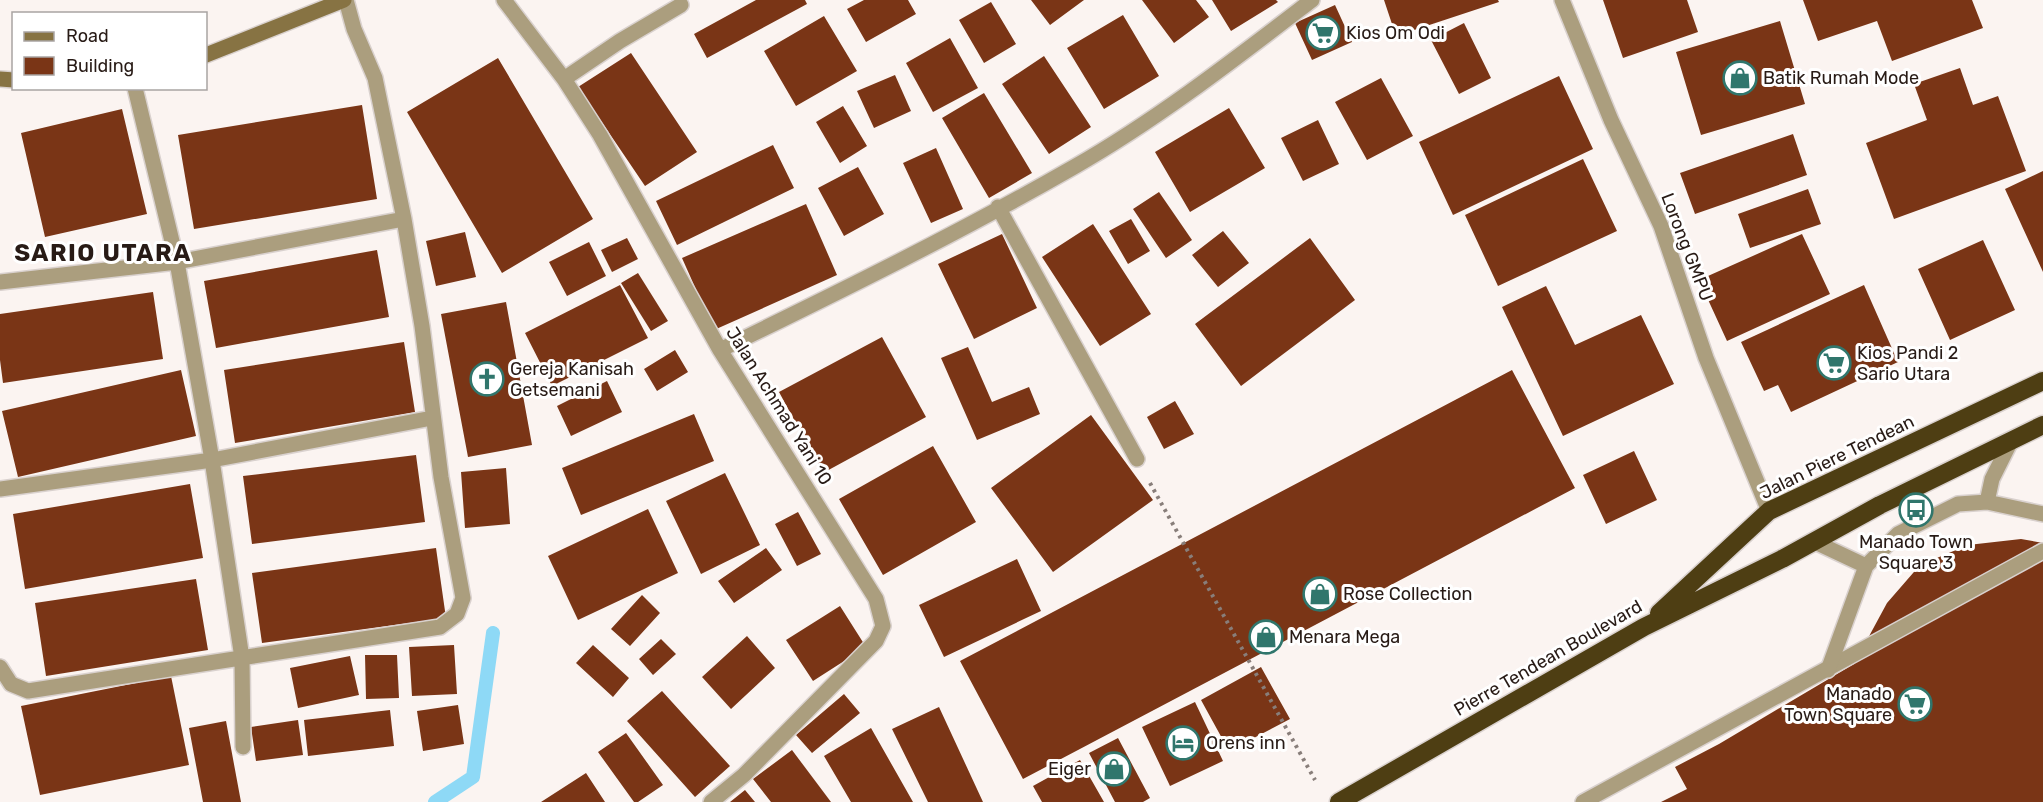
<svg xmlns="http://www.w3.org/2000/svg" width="2043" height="802" font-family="Rubik,sans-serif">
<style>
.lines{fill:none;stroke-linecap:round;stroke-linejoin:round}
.stream{stroke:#8ed9f6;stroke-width:14}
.building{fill:#7a3516}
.lane-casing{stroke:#d9d1ce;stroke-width:18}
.street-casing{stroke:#d9d1ce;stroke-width:18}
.secondary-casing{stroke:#d9d1ce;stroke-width:18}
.highway-casing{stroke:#d9d1ce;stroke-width:21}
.path{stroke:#887e7a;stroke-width:4;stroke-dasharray:3 4.5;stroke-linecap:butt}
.lane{stroke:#ab9e7e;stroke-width:15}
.street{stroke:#ab9e7e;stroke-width:15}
.secondary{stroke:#877343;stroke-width:15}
.highway{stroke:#4e3e13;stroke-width:18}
.labels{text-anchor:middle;stroke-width:6;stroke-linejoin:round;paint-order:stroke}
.poi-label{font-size:18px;fill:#281b16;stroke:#fff;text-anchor:start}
.street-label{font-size:18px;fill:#281b16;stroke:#fff}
.district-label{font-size:24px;font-weight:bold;letter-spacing:1.5px;fill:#281b16;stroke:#fff}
</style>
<rect width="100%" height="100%" fill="#fbf4f1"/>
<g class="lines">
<path class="stream" d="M435,802L473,777L493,633"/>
</g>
<path class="building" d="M756,0H805L807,4L707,58L694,34Z
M864,0H908L916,14L866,42L847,9Z
M1031,0H1084L1050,25Z
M1142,0H1196L1209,17L1174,43Z
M1212,0H1276L1278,2L1231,31Z
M1384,0H1498L1499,2L1396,36Z
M1603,0H1687L1698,32L1623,58Z
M1803,0H1972L1983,28L1892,61L1877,21L1818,41Z
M991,2L1016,44L984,63L959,20Z
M1335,5L1352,42L1312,60L1295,23Z
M1123,15L1159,76L1104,109L1067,48Z
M824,16L857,71L796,106L764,51Z
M1780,21L1805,104L1701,135L1676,52Z
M1464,23L1491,78L1459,94L1431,40Z
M950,38L978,88L933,112L906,63Z
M631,53L697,152L645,186L578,87Z
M1044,56L1091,127L1049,154L1002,84Z
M498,58L593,219L502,273L407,112Z
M1960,68L1973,105L1998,96L2026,171L1894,219L1866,143L1927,120L1914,84Z
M895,75L911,111L874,128L857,91Z
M1559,76L1593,149L1453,215L1419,142Z
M1381,78L1413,136L1367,160L1335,102Z
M984,93L1032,173L989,198L942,118Z
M362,105L377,199L194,229L178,135Z
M843,106L867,146L840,163L816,122Z
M1229,108L1265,168L1190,212L1155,152Z
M122,109L147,214L45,237L21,133Z
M1318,120L1339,164L1303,181L1281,138Z
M1793,134L1807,175L1695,214L1680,173Z
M773,145L794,188L677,245L656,201Z
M936,148L963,209L931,223L903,163Z
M1583,159L1617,231L1498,286L1465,215Z
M858,167L884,214L844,236L818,188Z
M2043,171V272L2005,189Z
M1808,189L1821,224L1750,248L1738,214Z
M1159,192L1192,240L1166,258L1133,209Z
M806,204L837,275L714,330L682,258Z
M1131,219L1150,251L1128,264L1109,231Z
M1093,224L1151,314L1100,346L1042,257Z
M1223,231L1249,263L1218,287L1192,255Z
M465,232L476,277L436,286L426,241Z
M1002,234L1037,308L974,339L938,264Z
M1802,234L1830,294L1727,341L1699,280Z
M627,238L638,259L612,272L601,250Z
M1310,238L1355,300L1241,386L1195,324Z
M1983,240L2015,310L1950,340L1918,269Z
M589,242L606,276L567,296L549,262Z
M377,250L389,317L216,348L204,281Z
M638,273L668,321L651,331L621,283Z
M620,285L648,338L552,386L525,333Z
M1864,285L1898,362L1791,412L1778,385L1764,391L1741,342Z
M1546,286L1575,345L1641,315L1674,384L1563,436L1502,307Z
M153,292L163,359L3,383L0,360V314Z
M506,302L532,445L468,457L441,314Z
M882,337L926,417L823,473L779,392Z
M404,342L415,412L235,443L224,370Z
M968,347L992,402L1029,387L1040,414L977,440L941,358Z
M675,350L688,372L657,391L644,369Z
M181,370L196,436L18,477L2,411Z
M1512,370L1575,488L1023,779L960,661Z
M607,381L622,412L571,436L557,406Z
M1175,401L1194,434L1164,449L1147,417Z
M694,414L714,461L581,515L562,468Z
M1091,415L1153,500L1053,572L991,488Z
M933,446L976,522L883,575L839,499Z
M1634,451L1657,500L1606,524L1583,475Z
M416,455L425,522L252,544L243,476Z
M506,468L510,524L465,528L461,472Z
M725,473L760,545L701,574L666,501Z
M190,484L203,558L25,589L13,514Z
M648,509L678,573L578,620L548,556Z
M798,512L821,554L797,566L775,524Z
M2021,539L2043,543V802H1661L1687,789L1675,767L1719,744L1854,664L1887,603L1920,565L1968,545Z
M436,548L446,618L262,643L252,573Z
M766,548L782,570L734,603L718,581Z
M1017,559L1041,611L944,657L919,605Z
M196,579L208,650L46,676L35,603Z
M642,595L660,613L630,646L611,629Z
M840,606L866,647L813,681L786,640Z
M747,636L775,668L731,709L702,677Z
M661,639L676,654L653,675L639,659Z
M454,645L457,694L412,696L409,647Z
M593,645L629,678L613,697L576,663Z
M365,655H397L399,698L366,699Z
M350,656L359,695L298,708L290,668Z
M1261,667L1290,719L1229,751L1201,700Z
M171,676L189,765L40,795L21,706Z
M662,691L730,766L695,797L627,721Z
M844,694L860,713L812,753L796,735Z
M1195,702L1223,761L1170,786L1142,727Z
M458,705L464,744L423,751L417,711Z
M939,707L983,802H928L892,729Z
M390,710L394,746L308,756L304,720Z
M298,720L303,755L256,761L251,727Z
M226,721L241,802H203L189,728Z
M871,728L913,802H851L824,756Z
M626,733L663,785L638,802H634L598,752Z
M1118,738L1150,798L1143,802H1115L1089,753Z
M792,750L831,802H771L753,779Z
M1080,760L1104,802H1042L1033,786Z
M586,773L605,802H541Z
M745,790L755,802H730Z"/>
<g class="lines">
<g class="lane-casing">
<path id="lane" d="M1583,802L2043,551"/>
</g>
<g class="street-casing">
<path id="street" d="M504,0L564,79L600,135L720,350L876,599L883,626L876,641L744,775L711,802
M1562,0L1611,120L1661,226L1706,358L1769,511
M564,79L620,41L681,5
M135,88L177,262L212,460L242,658L243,747
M998,207L1137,459
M0,282L177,262L404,219
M720,350C839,292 959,233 1074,167C1158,119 1235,59 1312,0
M0,489L212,460L432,418
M1987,502L1992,479L2011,441
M1813,541L1866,566
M0,667L11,684L28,691L440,627L457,614L463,598L441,477L422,326L404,219L375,78L354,29L346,0
M1828,670L1866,566L1898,534L1958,504L1987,502L2043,514"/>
</g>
<g class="secondary-casing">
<path id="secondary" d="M206,55L344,0
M0,79L14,80"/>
</g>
<g class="highway-casing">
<path id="highway" d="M1659,613L1769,511L2043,381
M1339,802L1644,627L1782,559L1880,505L2043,425"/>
</g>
<path class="path" d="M1150,483L1315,780"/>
<use href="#lane" class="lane"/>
<use href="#street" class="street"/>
<use href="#secondary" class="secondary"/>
<use href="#highway" class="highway"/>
</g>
<defs>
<g id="supermarket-ring" transform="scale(1.725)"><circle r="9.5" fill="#fff" stroke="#30766c" stroke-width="1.5"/><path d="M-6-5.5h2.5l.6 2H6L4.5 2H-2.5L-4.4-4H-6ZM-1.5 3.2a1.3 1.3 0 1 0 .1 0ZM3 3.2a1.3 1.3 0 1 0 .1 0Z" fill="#30766c"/></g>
<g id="shop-ring" transform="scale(1.725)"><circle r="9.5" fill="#fff" stroke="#30766c" stroke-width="1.5"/><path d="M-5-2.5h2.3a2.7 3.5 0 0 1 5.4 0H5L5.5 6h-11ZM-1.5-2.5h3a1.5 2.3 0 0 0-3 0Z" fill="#30766c"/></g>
<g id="church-ring" transform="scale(1.725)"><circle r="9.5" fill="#fff" stroke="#30766c" stroke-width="1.5"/><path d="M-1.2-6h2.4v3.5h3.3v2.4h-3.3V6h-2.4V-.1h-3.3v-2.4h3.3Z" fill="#30766c"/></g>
<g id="bus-ring" transform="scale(1.725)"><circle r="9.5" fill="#fff" stroke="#30766c" stroke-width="1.5"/><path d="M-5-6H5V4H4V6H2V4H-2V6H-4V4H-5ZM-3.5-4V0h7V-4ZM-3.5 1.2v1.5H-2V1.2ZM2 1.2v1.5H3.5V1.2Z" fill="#30766c"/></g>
<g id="hotel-ring" transform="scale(1.725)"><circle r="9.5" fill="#fff" stroke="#30766c" stroke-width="1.5"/><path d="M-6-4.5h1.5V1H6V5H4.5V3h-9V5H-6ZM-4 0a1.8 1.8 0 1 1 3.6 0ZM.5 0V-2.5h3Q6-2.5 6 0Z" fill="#30766c"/></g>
</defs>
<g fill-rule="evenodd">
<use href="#supermarket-ring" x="1323" y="33"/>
<use href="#shop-ring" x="1740" y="78"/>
<use href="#supermarket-ring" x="1834" y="363"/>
<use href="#church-ring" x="487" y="379"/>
<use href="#bus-ring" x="1916" y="510"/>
<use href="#shop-ring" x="1320" y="594"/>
<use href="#shop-ring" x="1266" y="637"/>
<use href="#supermarket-ring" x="1915" y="704"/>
<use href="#hotel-ring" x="1183" y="743"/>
<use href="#shop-ring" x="1114" y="769"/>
</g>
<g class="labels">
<g class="poi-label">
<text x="1346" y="39">Kios Om Odi</text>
<text x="1763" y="84">Batik Rumah Mode</text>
<text x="1857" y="359">Kios Pandi 2<tspan x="1857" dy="21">Sario Utara</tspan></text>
<text x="510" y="375">Gereja Kanisah<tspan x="510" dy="21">Getsemani</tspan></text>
<text x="1916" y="548" text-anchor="middle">Manado Town<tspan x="1916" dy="21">Square 3</tspan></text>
<text x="1343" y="600">Rose Collection</text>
<text x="1289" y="643">Menara Mega</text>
<text x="1892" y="700" text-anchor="end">Manado<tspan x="1892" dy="21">Town Square</tspan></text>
<text x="1206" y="749">Orens inn</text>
<text x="1091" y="775" text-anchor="end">Eiger</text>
</g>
<g class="street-label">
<text transform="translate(1687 247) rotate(69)" y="6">Lorong GMPU</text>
<text transform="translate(779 406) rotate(58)" y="6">Jalan Achmad Yani 10</text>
<text transform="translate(1837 457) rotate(-26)" y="6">Jalan Piere Tendean</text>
<text transform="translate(1548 658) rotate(-30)" y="6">Pierre Tendean Boulevard</text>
</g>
<g class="district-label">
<text x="103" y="261">SARIO UTARA</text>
</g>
</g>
<rect x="12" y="12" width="195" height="78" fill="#ffffff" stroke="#a9a4a2" stroke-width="1.5"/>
<rect x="24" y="32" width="30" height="9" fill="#877343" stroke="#a9a4a2" stroke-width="1.5"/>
<text x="66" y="42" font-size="18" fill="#281b16">Road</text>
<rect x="24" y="57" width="30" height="18" fill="#7a3516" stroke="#a9a4a2" stroke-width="1.5"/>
<text x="66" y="72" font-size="18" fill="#281b16">Building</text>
</svg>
